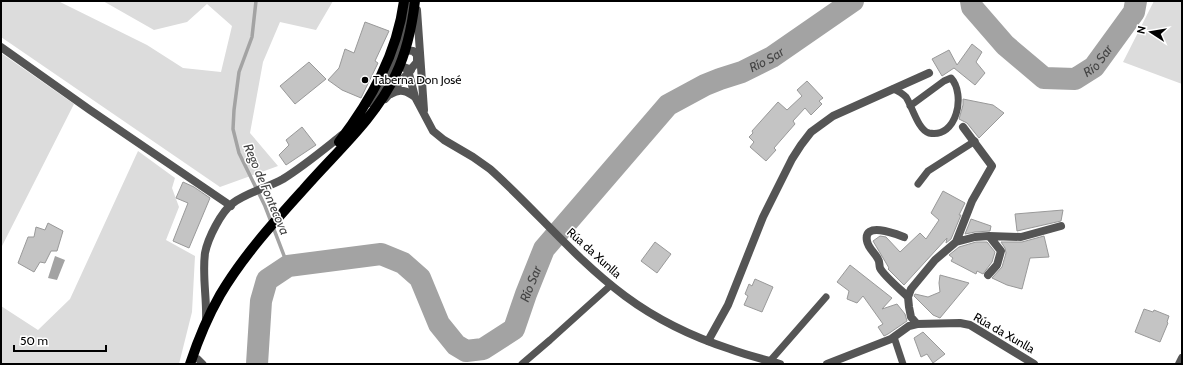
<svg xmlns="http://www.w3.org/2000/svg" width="1183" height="365" font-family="Cabin,sans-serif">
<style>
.green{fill:#dcdcdc}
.water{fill:#a3a3a3}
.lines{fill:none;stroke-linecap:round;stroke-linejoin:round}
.stream{stroke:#a3a3a3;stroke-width:3.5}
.river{stroke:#a3a3a3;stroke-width:22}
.building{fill:#c4c4c4;stroke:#999}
.service{stroke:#555;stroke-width:7}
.minor{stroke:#555;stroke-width:8}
.tertiary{stroke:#555;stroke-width:8}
.primary{stroke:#000;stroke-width:10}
.poi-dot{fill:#000;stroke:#fff;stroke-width:1.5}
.labels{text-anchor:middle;stroke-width:3;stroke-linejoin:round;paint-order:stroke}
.poi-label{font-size:12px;fill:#000;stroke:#fff;text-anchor:start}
.street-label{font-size:12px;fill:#000;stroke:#fff}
.water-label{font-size:13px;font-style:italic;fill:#444;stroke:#fff}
</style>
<rect width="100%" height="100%" fill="#fff"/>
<path class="green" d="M1,1H58L147,45L183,68L221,72L232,26L207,4L187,22L154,30L103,1H333L316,30L280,22L263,62L250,133L278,166L220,187L1,37Z
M1154,1H1182V84L1123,62Z
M1,53L74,104L1,248Z
M138,151L175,178L172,188L179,207L166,240L195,256L192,312L179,364H1V306L38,330L70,299Z"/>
<path class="water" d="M55,256L65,260L57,280L48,278Z"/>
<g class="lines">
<path class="stream" d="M256,1L252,37L239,72L234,110L233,129L239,153L265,206L288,266"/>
<g class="river">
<path id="s1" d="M971,1L972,7L1005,45L1044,78L1075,79L1094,67L1134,12L1136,1"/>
<path id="s2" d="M257,364L261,301L267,280L288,266L381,254L403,263L420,278L439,324L456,345L466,351L483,349L514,329L526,294L544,249L668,105L705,85L720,79L742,72L772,57L853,1"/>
</g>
</g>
<path class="building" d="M365,22L389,31L375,61L378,63L361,98L342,90L328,80L339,68L345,49L354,53Z
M972,44L982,52L976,62L985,73L975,85L954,68L942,76L932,59L949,50L957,65Z
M309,62L326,79L295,104L280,86Z
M807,81L823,98L819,101L822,104L811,115L805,108L793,121L795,124L774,148L776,150L766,161L750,147L754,142L749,137L753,133L752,131L778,102L787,110L802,96L797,90Z
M963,99L993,105L1004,113L979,138L967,123L959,119L963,105Z
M302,127L316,145L286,165L279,155L289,145L286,140Z
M183,182L194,187L210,198L189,248L173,241L188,203L176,198Z
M943,191L965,203L959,215H961L951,239L946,243L947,238L904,285L888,269L889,268L873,241L880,236L886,237L900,252L920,233L926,239L939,220L931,213Z
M1063,210L1061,221L1017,231L1015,214Z
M971,219L991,226L990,231L975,232L965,234Z
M48,223L63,231L57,251H51L45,263L40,262L34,272L18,263L28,237H34L36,227L45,230Z
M1044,236L1049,257L1030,258L1022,289L1007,285L992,278L1002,267L1006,253L1005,248L1001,242H1022Z
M655,242L671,254L657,273L641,261Z
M976,242H987L995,252L992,262L983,274L977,271L976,274L951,261L953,258L949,255L959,247Z
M850,265L892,298L882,309L897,304L905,314L907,321L888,334L884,336L878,327L883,324L863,296L857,303L847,299L849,291L837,282Z
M940,275L969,283L940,318L933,315L914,296L915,294L928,297L940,292L939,283Z
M755,279L773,287L762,312L744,305L748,296L745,294L749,284L752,286Z
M1144,309L1153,312L1154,310L1169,316L1167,322L1168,323L1160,342L1135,332Z
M923,332L945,354L933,363L927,354L921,357L914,338Z"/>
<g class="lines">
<path class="service" d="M893,89C898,91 902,93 906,97C912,106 918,130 929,133C957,139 966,94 951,78L944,81L910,106
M918,184L928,171L975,141
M894,337L903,364
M198,359L203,364
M770,361L826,297
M522,364L550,340L611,285"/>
<path class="minor" d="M1,47L90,110L231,206
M989,236L1021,237L1061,226
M904,237C896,234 863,221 867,241C868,248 875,253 878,259C880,262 879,265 880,268C883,275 902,291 908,297
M956,242L975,237L989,236L1001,251L997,265L988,275
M206,320C207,298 202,276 205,253C208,238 221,212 233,203C248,192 267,188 283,179C304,166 323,150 342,135
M917,324L911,317L909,307L908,297L911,289L935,260L956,242L972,201L992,166L963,127
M708,341L728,305L763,217L792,159L801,145L811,132L833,116L929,73
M827,364L891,339L909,326L917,324L960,323L970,325L1034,364
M1179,364L1182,358"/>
<path class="tertiary" d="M417,10L424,110
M405,50L413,51L417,55V62L411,69C403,69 398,65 397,56L400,53Z
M406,68L408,70L415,97L433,131L444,140L473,157L490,169C536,210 575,259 625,296C656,319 693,337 730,349C746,355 763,359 780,364
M391,94C400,88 407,91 415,97
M385,99L411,70
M370,103C393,73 404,38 410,1"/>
<path class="primary" d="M339,142C371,100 397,54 404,1
M190,364C198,340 208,316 220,295C243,256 274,222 303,190C335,153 375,119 396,74C407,51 412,26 415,1"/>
</g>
<circle class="poi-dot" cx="365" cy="80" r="4"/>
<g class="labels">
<g class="poi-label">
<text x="373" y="84">Taberna Don José</text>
</g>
<g class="street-label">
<text transform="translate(594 253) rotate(42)" y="4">Rúa da Xunlla</text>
<text transform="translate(1004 333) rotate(30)" y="4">Rúa da Xunlla</text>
</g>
<g class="water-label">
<text dy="5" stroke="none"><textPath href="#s2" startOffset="777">Río Sar</textPath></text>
<text dy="5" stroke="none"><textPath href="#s1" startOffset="168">Río Sar</textPath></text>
<text transform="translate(267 189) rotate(67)" y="5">Rego de Fontecova</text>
<text dy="5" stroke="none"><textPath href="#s2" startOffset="441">Río Sar</textPath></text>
</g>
</g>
<rect width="1183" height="365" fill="none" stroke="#000000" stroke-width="4"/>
<g transform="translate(1151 32) rotate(282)" stroke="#ffffff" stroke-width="3" paint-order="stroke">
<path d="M0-3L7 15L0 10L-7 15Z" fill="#000000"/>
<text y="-6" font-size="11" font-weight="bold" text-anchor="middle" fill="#000000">N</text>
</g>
<path d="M14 345v6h92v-6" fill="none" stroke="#000000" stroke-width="2"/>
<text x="20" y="345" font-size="12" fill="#000000" stroke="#ffffff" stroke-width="3" paint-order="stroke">50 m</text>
</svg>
